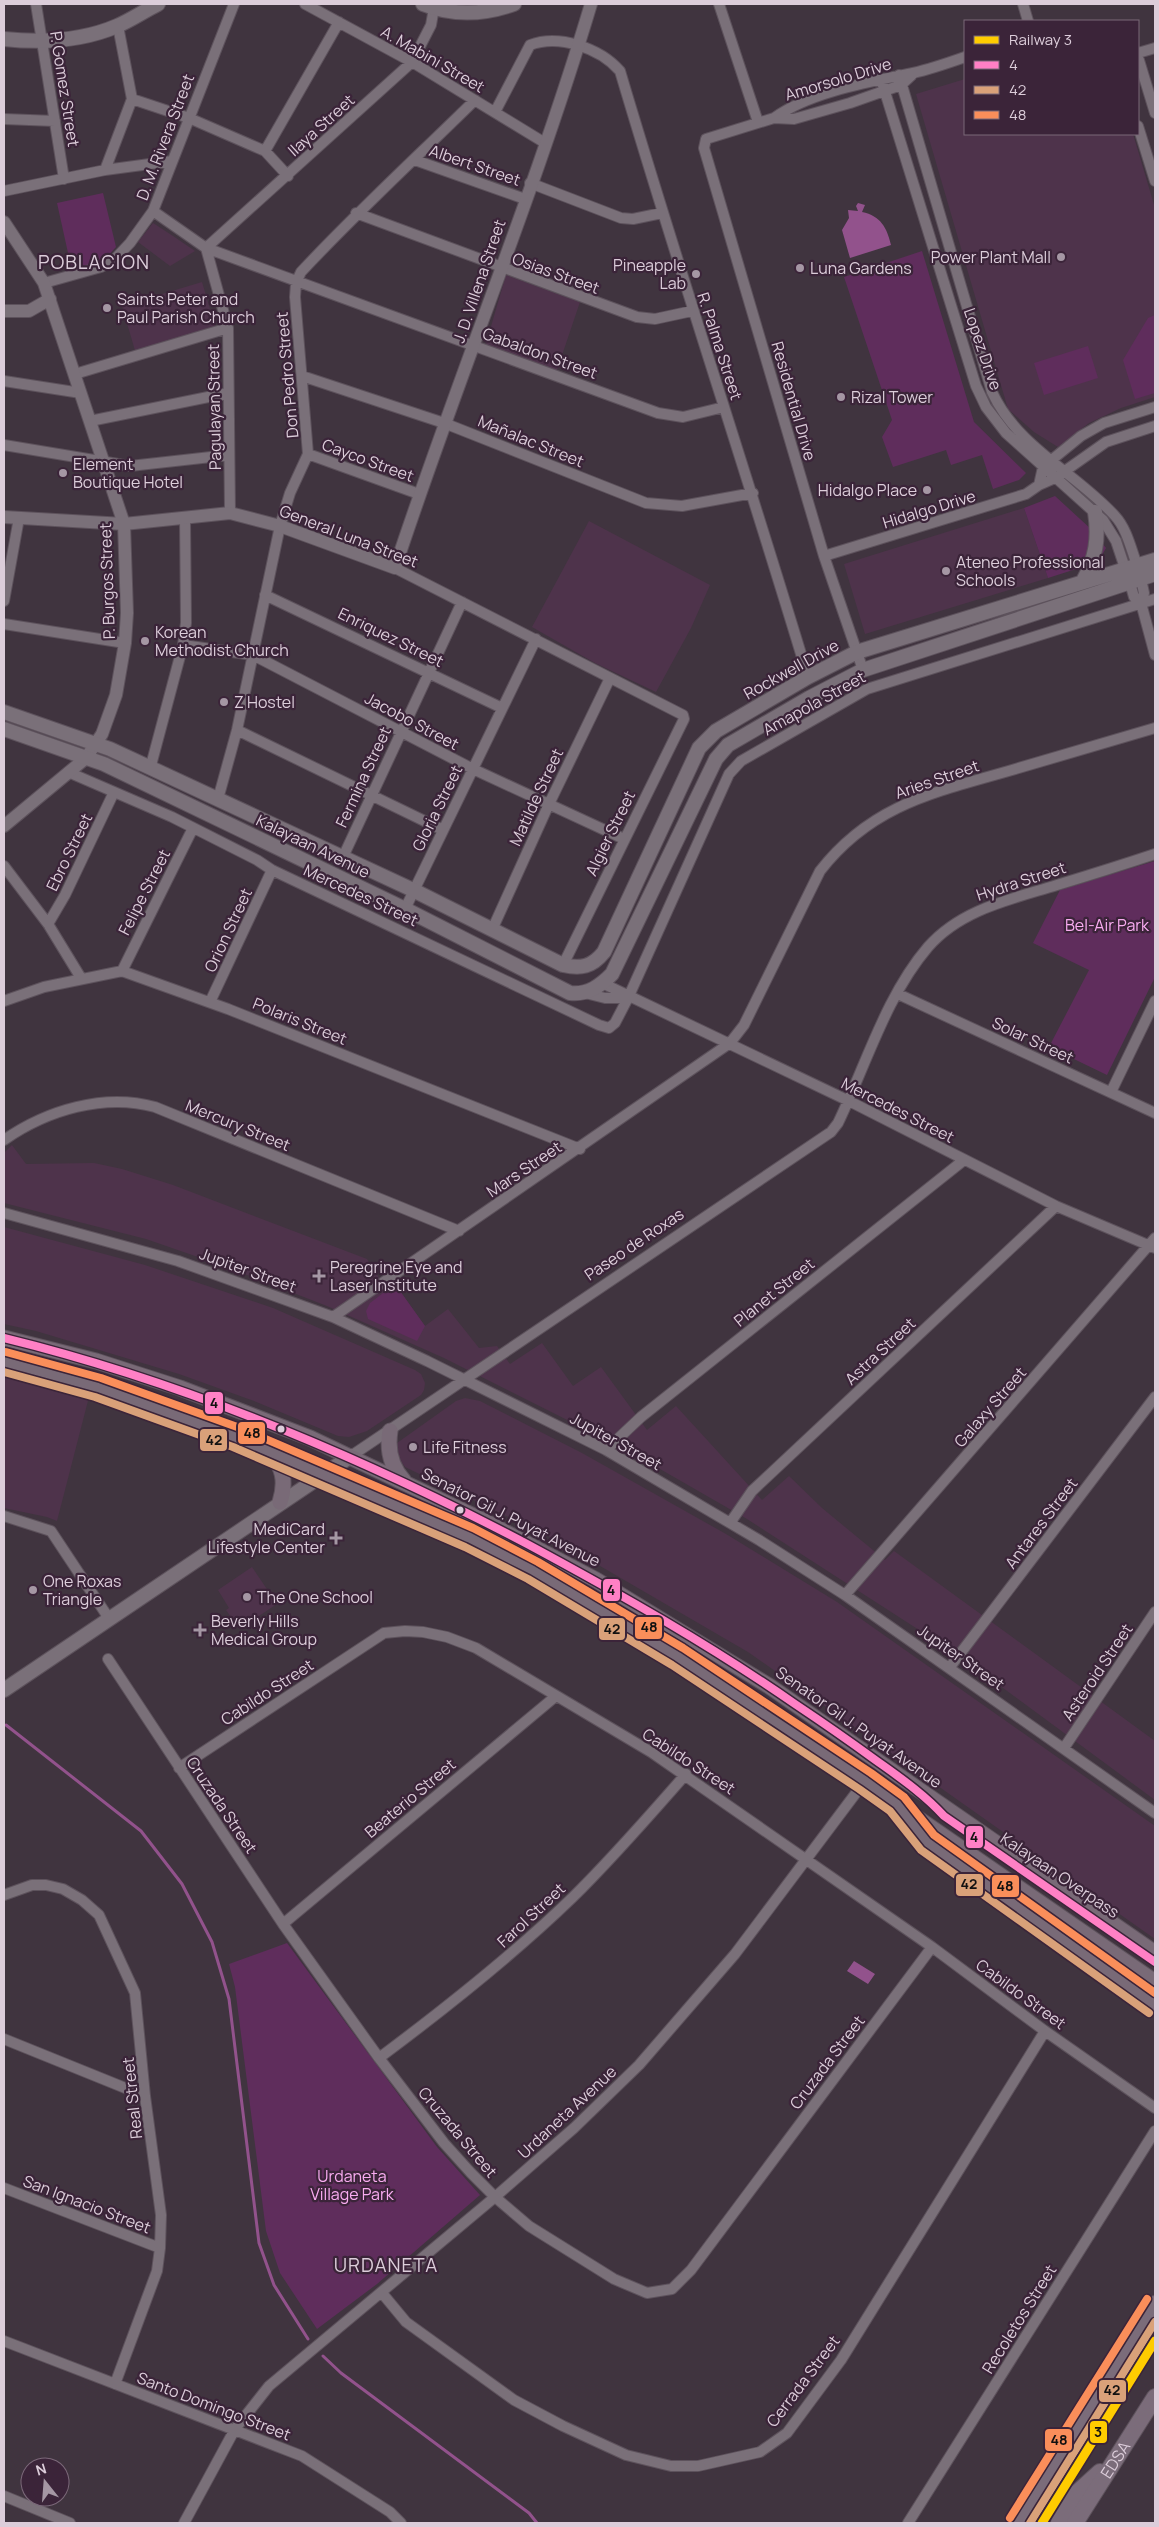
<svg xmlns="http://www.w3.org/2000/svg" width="1159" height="2527" font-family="Manrope,sans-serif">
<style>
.built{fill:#4e334b}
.green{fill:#5f2d5c}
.water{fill:#92528c}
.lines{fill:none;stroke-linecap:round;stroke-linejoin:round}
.stream{stroke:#92528c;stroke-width:3}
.minor-casing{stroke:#5d525c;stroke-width:12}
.tertiary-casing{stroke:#5d525c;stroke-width:14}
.secondary-casing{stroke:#5d525c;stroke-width:16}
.primary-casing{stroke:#5d525c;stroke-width:17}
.trunk-casing{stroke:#5d525c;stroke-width:18}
.minor{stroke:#7a7079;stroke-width:10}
.tertiary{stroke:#7a7079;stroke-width:12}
.secondary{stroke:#7a7079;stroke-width:14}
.primary{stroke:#796a77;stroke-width:15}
.trunk{stroke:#7b6c7a;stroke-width:16}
.bus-1-casing{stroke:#3b2439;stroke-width:11}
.bus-2-casing{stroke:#3b2439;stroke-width:11}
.bus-3-casing{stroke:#3b2439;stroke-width:11}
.bus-1{stroke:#ff80c5;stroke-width:8}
.bus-2{stroke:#d9a179;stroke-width:8}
.bus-3{stroke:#fa8e5a;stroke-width:8}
.rail-1-casing{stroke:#3b2439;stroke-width:12}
.rail-1{stroke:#fc0;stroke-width:9}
.poi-dot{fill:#a597a4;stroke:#3b2439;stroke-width:2}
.bus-dot{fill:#dccdda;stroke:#3b2439;stroke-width:2}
.labels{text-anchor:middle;stroke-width:4.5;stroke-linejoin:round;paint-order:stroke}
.street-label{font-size:16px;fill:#dccdda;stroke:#3b2439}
.poi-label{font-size:16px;fill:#dccdda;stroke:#3b2439;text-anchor:start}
.park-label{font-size:16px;fill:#f9acf1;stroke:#3b2439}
.quarter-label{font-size:19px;letter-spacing:1px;fill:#dccdda;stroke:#3b2439}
.line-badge{stroke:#3b2439;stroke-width:2}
.pale-badge-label{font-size:14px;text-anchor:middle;font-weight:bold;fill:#111}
</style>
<rect width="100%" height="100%" fill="#40343f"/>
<path class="built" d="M965,79V134H1133L1155,208V397L1121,408L1089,423L1058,447L1034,432L1008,409L916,94Z
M153,223L173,236L195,251L170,266L138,242Z
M506,275L580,302L557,370L485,347Z
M202,282L216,329L136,354L122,306Z
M1024,508L1048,578L865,634L844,564Z
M589,521L710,585L691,628L656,692L595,663L532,627Z
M12,1145L26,1164L94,1163L122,1169L173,1185L367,1259L387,1290L395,1284L425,1326L448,1309L479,1348L497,1346L510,1364L542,1343L573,1386L601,1367L647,1430L676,1406L762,1500L789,1476L822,1508L885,1560L894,1551L1155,1741V1800L961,1657L747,1519L627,1450L444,1358L327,1306L224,1266L146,1239L4,1203V1153Z
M4,1227L145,1265L273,1308L415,1370L421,1374L425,1383L424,1390L421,1395L367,1431L349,1437L338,1436L254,1401L179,1374L36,1331L4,1324Z
M4,1372L90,1393L57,1521L47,1517L4,1508Z
M465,1398L480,1401L582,1453L726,1534L837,1602L1155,1826V1939L748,1652L552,1538L405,1467L396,1455L397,1443L456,1401Z
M252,1567L277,1604L239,1629L226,1610L229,1608L218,1590Z"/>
<path class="green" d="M103,193L116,247C103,262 91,266 72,271L57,203Z
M922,251L974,422L1026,473L1019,480L993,489L982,455L951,465L946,450L893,467L882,437L892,420L844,277Z
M1155,315V393L1135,399L1123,360L1148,318Z
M1088,346L1098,378L1044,395L1034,363Z
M1055,496L1092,530L1106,548L1098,562L1048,578L1024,508Z
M1155,861V977L1107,1075L1049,1047L1089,970L1033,943L1060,890Z
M395,1284L425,1326L417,1341L368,1319L366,1311L370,1303Z
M287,1943L437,2147L480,2195L377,2284L317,2329L280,2273L266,2231L235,1987L229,1964Z"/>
<path class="water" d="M858,203L865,205L862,212C881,216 887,228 891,245L850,258L842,230L849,218L848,210L858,211L856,206Z
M854,1961L875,1974L868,1984L847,1971Z"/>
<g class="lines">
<path class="stream" d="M6,1725L141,1831L182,1884L212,1942L229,1999L259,2243L274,2285L308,2339
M323,2356L341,2373L529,2513L537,2523"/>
<g class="minor-casing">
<path id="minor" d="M36,4L64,179
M305,4L412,62L545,143
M719,4L758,122
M1023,4L1028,21
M1138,53L1155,48
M1138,57L1155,113
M899,75L992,392C1017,447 1076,473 1115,516C1127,529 1131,549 1137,565
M881,79L976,386L986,407L1006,433L1103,520L1116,541L1125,568
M132,99L189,118L265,151L288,176
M495,112L530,45C559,34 600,48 620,71C680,274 747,474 808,677
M774,118C810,92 869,82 913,73C931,69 948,63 965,57
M4,119L55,121
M1138,126L1155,181
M265,151L339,22
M415,160L525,199
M105,170L132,99L118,26
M530,183L621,218L633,219L662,213
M4,191L105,170L172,161
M153,211L206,248L658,413L683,417L724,407
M356,213L637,317L655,319L692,311
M206,248L412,62L431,25L434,8
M206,248L228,328L230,513
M44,283L101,267L114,260L130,243L153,211L234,4
M75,374L228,328
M302,376L444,423L646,503L682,506L753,493
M4,381L81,393
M90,421L228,393
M4,445L130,466L229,455
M308,454L419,494
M1039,485L1043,467L1081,436L1104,423L1155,407
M824,556L1026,494L1039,485L1055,478L1106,442L1155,426
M395,568L683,715L684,719L563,965
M1141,579L1144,593L1141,603L1155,655
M1130,583L1134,597L1141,603
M265,595L502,708
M4,601L19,518
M4,624L125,643
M183,645L253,655L473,769L624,839
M863,670L824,556L704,148L706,139L774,118L794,119L850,103L901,85L914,73
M237,730L443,830
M150,769L183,645L186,623L185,519
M68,772L172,817L257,860L272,870L599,1025L609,1028L615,1023L628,998L729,774L741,761L867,689L1155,599
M218,799L237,730L280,526L290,493L308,454L295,297L296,283L301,272C357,212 417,157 475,100
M343,857L462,602
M4,866L48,924L81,978
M405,909L536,639
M48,924L65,895L114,792
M492,930L549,804L610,678
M122,971L193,828
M602,983L849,1101L1056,1206L1155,1248
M585,993L605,998H627
M898,994L1155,1113
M4,1001L44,987L122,971L228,1009L580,1149
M210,1002L272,870
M1111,1092L1155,1001
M4,1140C47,1110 104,1093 155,1107L459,1231
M4,1213L178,1261L333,1317L427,1361L606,1450L759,1540L845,1595L1155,1813
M333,1317L730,1043L744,1025L820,871C872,804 936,792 1012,770C1060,756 1108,742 1155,728
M606,1450L641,1417L964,1160
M351,1456L831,1132L838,1123C866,1065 886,996 928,947C961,909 1012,899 1057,885C1090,875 1122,865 1155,854
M4,1516L51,1531L110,1620
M730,1523L752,1491L1056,1206
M845,1595L1155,1238
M108,1659L283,1924L379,2058L444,2143L471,2173L495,2197L529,2226L614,2279L647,2293L672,2289L691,2270L932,1947
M950,1667L1155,1397
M1064,1748L1155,1612
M179,1768L384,1633L405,1631L423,1632L447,1637L476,1648L651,1752L932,1947L1045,2031L1155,2108
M4,1895L32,1885H46L63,1889L82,1900L99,1915L135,1993L145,2096L161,2215L160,2248L157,2271L115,2384
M283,1924L556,1696
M4,2039L145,2096
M379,2058C446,2008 512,1956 572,1898C612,1859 649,1816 686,1774
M4,2188L160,2248
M382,2293L406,2322L514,2400L563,2426L626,2455L671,2466H698L760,2452L787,2433L841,2360L1045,2031
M4,2341L302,2456L390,2512L401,2523
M4,2496L70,2523
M184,2523L235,2429L269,2386L495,2197L574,2128L639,2065L735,1954L865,1781
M908,2523L1155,2131"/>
</g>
<g class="tertiary-casing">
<path id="tertiary" d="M4,222L44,283L124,524L127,613L125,643L116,695L102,734L86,758L4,826
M4,311H29L50,299
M4,517L124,524L230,513L280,526L395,568C457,379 534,195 591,4"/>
</g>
<g class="secondary-casing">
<path id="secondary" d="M423,4C453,16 483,15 514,4
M4,39C42,43 82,41 117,26C131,20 144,11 158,4
M1083,581C1096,558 1099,538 1095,512
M4,712L110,749L413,890L563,965C581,969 592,967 604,952L699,748L716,731L808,677L857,652L1155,560
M4,729L104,764L405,909L570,993C588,995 600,986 612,974L716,759L728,745L809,698L863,670L1155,574
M4,1690L351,1456"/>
</g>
<g class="primary-casing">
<path id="primary" d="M4,1338L96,1361L180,1388L310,1438L484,1521L596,1580L769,1686L1155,1953
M4,1362C131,1392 253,1441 371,1496C408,1513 447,1526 483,1544C617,1613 741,1696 865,1781L897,1804L927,1842L1155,2005
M390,1431C387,1450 391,1467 404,1481
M267,1452C284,1464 286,1483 280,1502
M910,1813L1155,1982"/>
</g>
<g class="trunk-casing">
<g id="trunk">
<path d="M1018,2523L1155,2304"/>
<path d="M1059,2523L1078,2492L1100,2472"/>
<path id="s1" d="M1075,2523L1155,2397"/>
</g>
</g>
<use href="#minor" class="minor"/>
<use href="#tertiary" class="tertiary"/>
<use href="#secondary" class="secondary"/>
<use href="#primary" class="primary"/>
<use href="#trunk" class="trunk"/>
<g class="bus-1-casing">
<path id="bus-1" d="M4,1338C188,1383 362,1457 529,1545C620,1594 710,1645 795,1704C822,1722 848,1740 874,1759C899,1777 923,1793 944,1816L1155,1962"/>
</g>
<g class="bus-2-casing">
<path id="bus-2" d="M4,1372L95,1397L233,1447L465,1547L528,1579L672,1665L859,1789L890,1811L921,1850L1149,2013
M1030,2523L1155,2322"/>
</g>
<g class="bus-3-casing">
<path id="bus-3" d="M6,1352L101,1378L240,1428L473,1528L538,1562L683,1648L871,1773L904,1797L934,1835L1155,1993
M1010,2518L1147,2299"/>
</g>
<use href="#bus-1" class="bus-1"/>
<use href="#bus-2" class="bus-2"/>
<use href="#bus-3" class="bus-3"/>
<g class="rail-1-casing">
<path id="rail-1" d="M1042,2523L1155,2341"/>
</g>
<use href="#rail-1" class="rail-1"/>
</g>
<g class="poi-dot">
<circle cx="1061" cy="257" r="5"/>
<circle cx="800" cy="268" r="5"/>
<circle cx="696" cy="274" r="5"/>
<circle cx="107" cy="308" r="5"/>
<circle cx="841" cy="397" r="5"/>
<circle cx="63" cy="473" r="5"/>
<circle cx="927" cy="490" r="5"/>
<circle cx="946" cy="571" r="5"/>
<circle cx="145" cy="641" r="5"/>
<circle cx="224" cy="702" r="5"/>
<path d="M316.5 1268.5h5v5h5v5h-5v5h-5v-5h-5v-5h5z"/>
<circle cx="413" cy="1447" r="5"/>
<path d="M333.5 1530.5h5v5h5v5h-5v5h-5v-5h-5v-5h5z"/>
<circle cx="33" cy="1590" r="5"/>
<circle cx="247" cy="1597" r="5"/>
<path d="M197.5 1622.5h5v5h5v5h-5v5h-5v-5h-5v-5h5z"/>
</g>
<g class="bus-dot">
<circle cx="281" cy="1429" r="4.5"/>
<circle cx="460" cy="1510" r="4.5"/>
</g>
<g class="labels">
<g class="street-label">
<text transform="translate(433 59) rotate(30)" y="6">A. Mabini Street</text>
<text transform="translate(838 79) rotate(-17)" y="6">Amorsolo Drive</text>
<text transform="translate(65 89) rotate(81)" y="6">P. Gomez Street</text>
<text transform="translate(321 125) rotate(-42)" y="6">Ilaya Street</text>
<text transform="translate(165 137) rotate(-69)" y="6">D. M. Rivera Street</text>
<text transform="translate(475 165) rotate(19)" y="6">Albert Street</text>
<text transform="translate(556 273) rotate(20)" y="6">Osias Street</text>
<text transform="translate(479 281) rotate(-71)" y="6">J. D. Villena Street</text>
<text transform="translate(720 346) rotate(72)" y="6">R. Palma Street</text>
<text transform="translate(983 349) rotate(71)" y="6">Lopez Drive</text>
<text transform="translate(540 353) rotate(20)" y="6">Gabaldon Street</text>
<text transform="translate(287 375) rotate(-95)" y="6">Don Pedro Street</text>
<text transform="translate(794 401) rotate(74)" y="6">Residential Drive</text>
<text transform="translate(214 407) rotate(-91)" y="6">Pagulayan Street</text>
<text transform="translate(531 441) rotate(22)" y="6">Mañalac Street</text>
<text transform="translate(368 460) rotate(20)" y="6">Cayco Street</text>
<text transform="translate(929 509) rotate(-17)" y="6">Hidalgo Drive</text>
<text transform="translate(349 536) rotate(21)" y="6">General Luna Street</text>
<text transform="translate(107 581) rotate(-92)" y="6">P. Burgos Street</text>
<text transform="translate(391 637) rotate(26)" y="6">Enriquez Street</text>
<text transform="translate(791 669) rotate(-29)" y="6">Rockwell Drive</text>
<text transform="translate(814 703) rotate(-29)" y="6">Amapola Street</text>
<text transform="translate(412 721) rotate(28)" y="6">Jacobo Street</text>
<text transform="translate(363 777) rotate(-65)" y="6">Fermina Street</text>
<text transform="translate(937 779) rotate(-19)" y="6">Aries Street</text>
<text transform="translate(536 797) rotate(-65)" y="6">Matilde Street</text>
<text transform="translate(437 808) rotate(-64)" y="6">Gloria Street</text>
<text transform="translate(610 833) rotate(-64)" y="6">Algier Street</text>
<text transform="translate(313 846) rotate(26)" y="6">Kalayaan Avenue</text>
<text transform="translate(69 852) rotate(-64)" y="6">Ebro Street</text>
<text transform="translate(1021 881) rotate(-18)" y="6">Hydra Street</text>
<text transform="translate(144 892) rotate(-63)" y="6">Felipe Street</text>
<text transform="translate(361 895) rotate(25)" y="6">Mercedes Street</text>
<text transform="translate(228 930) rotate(-65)" y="6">Orion Street</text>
<text transform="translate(300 1021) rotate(22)" y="6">Polaris Street</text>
<text transform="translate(1033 1040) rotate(25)" y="6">Solar Street</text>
<text transform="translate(898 1110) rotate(27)" y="6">Mercedes Street</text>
<text transform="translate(238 1125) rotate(22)" y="6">Mercury Street</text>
<text transform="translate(524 1169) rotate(-34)" y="6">Mars Street</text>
<text transform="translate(634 1244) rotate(-34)" y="6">Paseo de Roxas</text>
<text transform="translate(248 1270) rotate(20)" y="6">Jupiter Street</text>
<text transform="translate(774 1292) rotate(-39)" y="6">Planet Street</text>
<text transform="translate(880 1351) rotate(-43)" y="6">Astra Street</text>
<text transform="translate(990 1407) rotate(-49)" y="6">Galaxy Street</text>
<text transform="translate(616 1441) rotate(29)" y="6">Jupiter Street</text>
<text transform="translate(511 1517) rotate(27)" y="6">Senator Gil J. Puyat Avenue</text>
<text transform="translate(1041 1523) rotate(-53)" y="6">Antares Street</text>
<text transform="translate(961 1657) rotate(35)" y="6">Jupiter Street</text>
<text transform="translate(1097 1672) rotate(-56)" y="6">Asteroid Street</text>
<text transform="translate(267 1692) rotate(-33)" y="6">Cabildo Street</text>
<text transform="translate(859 1727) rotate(35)" y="6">Senator Gil J. Puyat Avenue</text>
<text transform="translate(689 1761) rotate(33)" y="6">Cabildo Street</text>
<text transform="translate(410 1798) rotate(-40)" y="6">Beaterio Street</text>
<text transform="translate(222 1805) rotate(56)" y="6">Cruzada Street</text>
<text transform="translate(1060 1875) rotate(34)" y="6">Kalayaan Overpass</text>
<text transform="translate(531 1915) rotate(-43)" y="6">Farol Street</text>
<text transform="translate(1021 1994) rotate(36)" y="6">Cabildo Street</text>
<text transform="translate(827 2062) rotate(-53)" y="6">Cruzada Street</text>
<text transform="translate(132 2098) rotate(-96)" y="6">Real Street</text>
<text transform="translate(567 2112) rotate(-43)" y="6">Urdaneta Avenue</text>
<text transform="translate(458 2132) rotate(50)" y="6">Cruzada Street</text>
<text transform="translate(87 2204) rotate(21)" y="6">San Ignacio Street</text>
<text transform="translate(1019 2319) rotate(-58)" y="6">Recoletos Street</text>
<text transform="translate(803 2381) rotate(-53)" y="6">Cerrada Street</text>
<text transform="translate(214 2406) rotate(21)" y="6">Santo Domingo Street</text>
<text dy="6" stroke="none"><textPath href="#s1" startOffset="75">EDSA</textPath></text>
</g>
<g class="poi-label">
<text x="1051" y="263" text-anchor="end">Power Plant Mall</text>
<text x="686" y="271" text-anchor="end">Pineapple<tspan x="686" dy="18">Lab</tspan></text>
<text x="810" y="274">Luna Gardens</text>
<text x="117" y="305">Saints Peter and<tspan x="117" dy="18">Paul Parish Church</tspan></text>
<text x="851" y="403">Rizal Tower</text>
<text x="73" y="470">Element<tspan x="73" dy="18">Boutique Hotel</tspan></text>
<text x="917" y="496" text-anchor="end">Hidalgo Place</text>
<text x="956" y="568">Ateneo Professional<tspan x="956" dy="18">Schools</tspan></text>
<text x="155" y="638">Korean<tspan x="155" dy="18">Methodist Church</tspan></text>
<text x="234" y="708">Z Hostel</text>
<text x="330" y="1273">Peregrine Eye and<tspan x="330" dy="18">Laser Institute</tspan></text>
<text x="423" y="1453">Life Fitness</text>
<text x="325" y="1535" text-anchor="end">MediCard<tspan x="325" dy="18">Lifestyle Center</tspan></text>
<text x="43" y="1587">One Roxas<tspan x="43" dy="18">Triangle</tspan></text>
<text x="257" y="1603">The One School</text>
<text x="211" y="1627">Beverly Hills<tspan x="211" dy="18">Medical Group</tspan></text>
</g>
<g class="park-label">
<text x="1107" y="931">Bel-Air Park</text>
<text x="352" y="2182">Urdaneta<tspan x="352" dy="18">Village Park</tspan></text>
</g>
<g class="quarter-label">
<text x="94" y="269">POBLACION</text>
<text x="386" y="2272">URDANETA</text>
</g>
</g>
<g class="line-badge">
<rect x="204" y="1391" width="20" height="24" rx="5" fill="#ff80c5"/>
<rect x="237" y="1421" width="29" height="24" rx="5" fill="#fa8e5a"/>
<rect x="199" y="1428" width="29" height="24" rx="5" fill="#d9a179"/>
<rect x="602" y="1578" width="19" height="24" rx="5" fill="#ff80c5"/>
<rect x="634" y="1616" width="29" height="24" rx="5" fill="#fa8e5a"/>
<rect x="598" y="1617" width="28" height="24" rx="5" fill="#d9a179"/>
<rect x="965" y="1825" width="19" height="24" rx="5" fill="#ff80c5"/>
<rect x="955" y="1873" width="29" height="24" rx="5" fill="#d9a179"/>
<rect x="991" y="1874" width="29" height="24" rx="5" fill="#fa8e5a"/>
<rect x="1098" y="2379" width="29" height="24" rx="5" fill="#d9a179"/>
<rect x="1089" y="2420" width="19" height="24" rx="5" fill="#fc0"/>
<rect x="1044" y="2428" width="29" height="24" rx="5" fill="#fa8e5a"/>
</g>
<g class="pale-badge-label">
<text x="214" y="1408">4</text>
<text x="252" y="1438">48</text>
<text x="214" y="1445">42</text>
<text x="611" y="1595">4</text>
<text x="649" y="1632">48</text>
<text x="612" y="1634">42</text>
<text x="974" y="1842">4</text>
<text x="969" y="1889">42</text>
<text x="1005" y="1891">48</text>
<text x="1112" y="2395">42</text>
<text x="1098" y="2437">3</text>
<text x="1059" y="2445">48</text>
</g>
<rect width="1159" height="2527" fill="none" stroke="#dccdda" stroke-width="10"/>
<rect x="964" y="20" width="175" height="115" fill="#3b2439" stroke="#7b6879"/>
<rect x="974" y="36" width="25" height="8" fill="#ffcc00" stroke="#7b6879"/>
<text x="1009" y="45" font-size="15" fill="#dccdda">Railway 3</text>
<rect x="974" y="61" width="25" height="8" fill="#ff80c5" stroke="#7b6879"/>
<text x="1009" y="70" font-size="15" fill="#dccdda">4</text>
<rect x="974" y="86" width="25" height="8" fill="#d9a179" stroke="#7b6879"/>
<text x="1009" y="95" font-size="15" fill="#dccdda">42</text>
<rect x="974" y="111" width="25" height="8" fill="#fa8e5a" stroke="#7b6879"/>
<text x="1009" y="120" font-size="15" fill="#dccdda">48</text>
<g transform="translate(45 2482) rotate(343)"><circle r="24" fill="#3b2439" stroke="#7b6879"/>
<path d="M0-4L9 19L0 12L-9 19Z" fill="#a597a4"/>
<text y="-8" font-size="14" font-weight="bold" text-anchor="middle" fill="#dccdda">N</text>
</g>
</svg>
